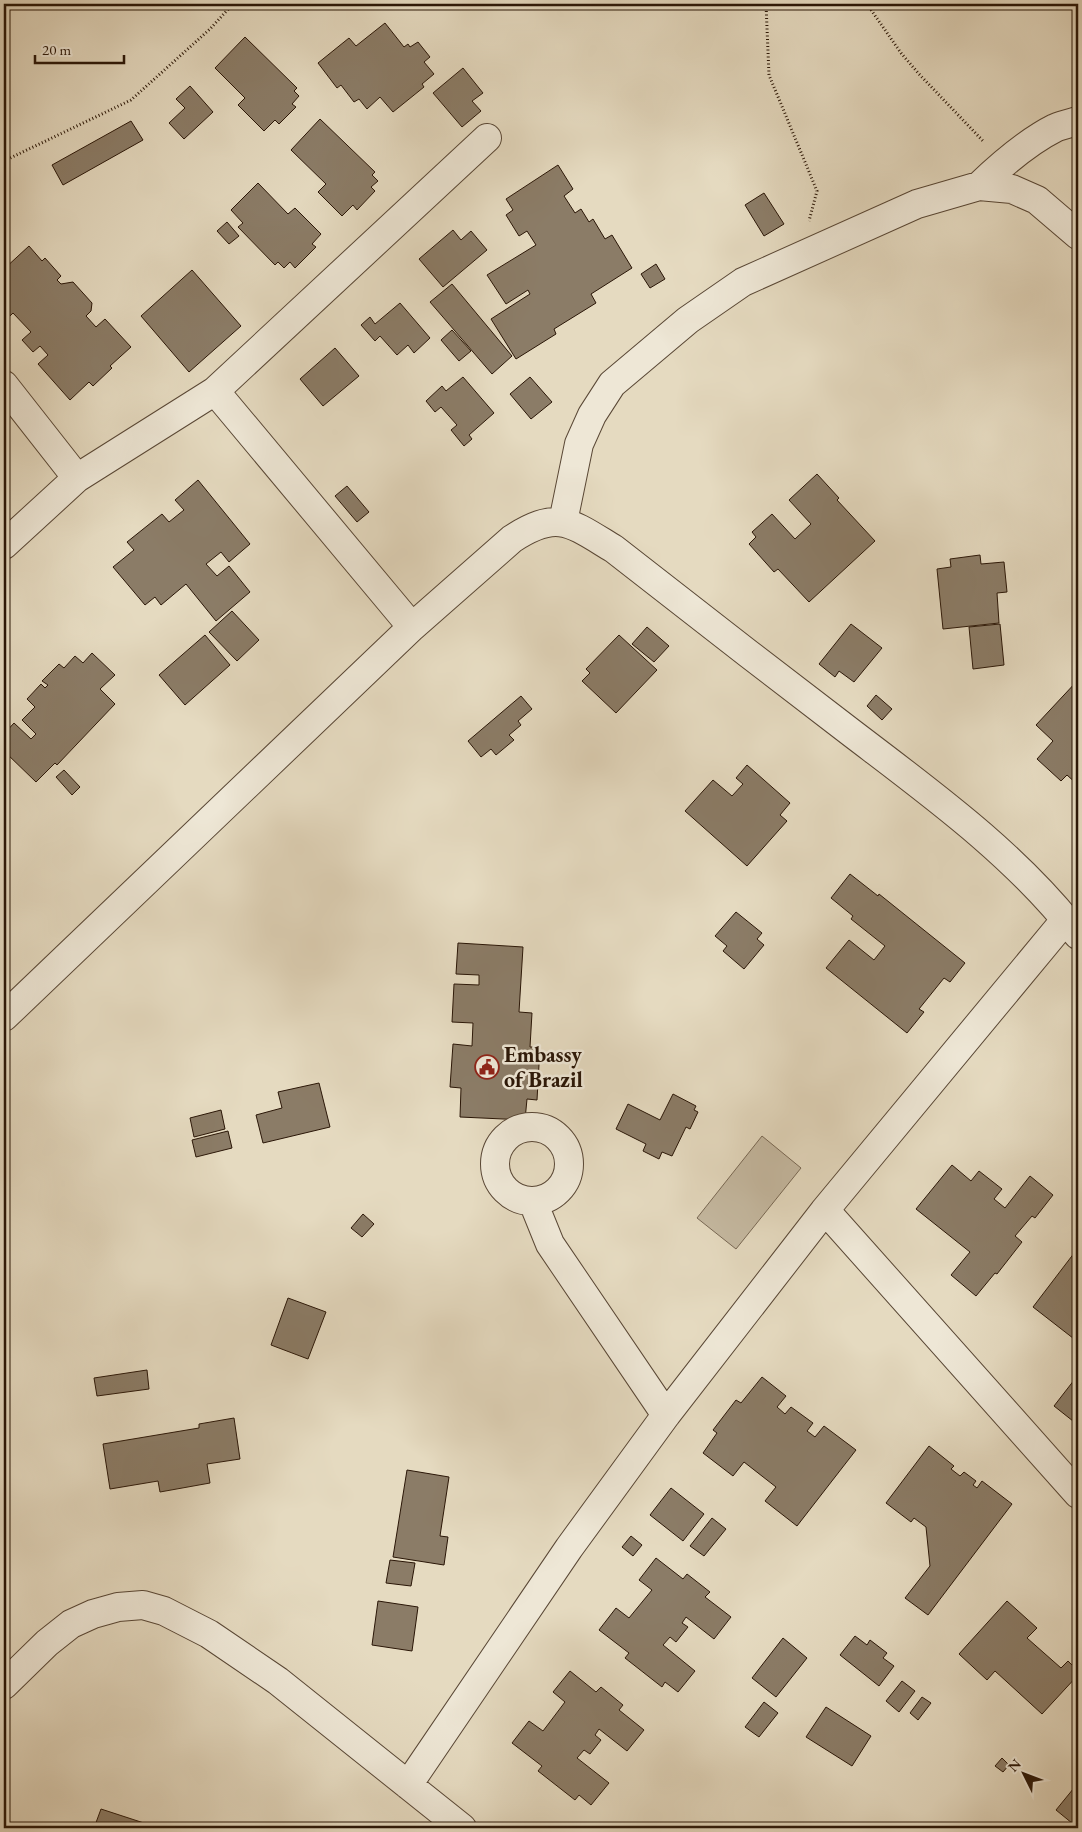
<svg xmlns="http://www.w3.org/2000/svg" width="1082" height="1832" font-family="'EB Garamond',serif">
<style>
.green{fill:#c5b9a1;stroke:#786854}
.building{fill:#8b7c67;stroke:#2a1607}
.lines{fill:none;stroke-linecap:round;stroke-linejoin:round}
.minor-casing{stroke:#594735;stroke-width:30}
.path{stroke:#2a1607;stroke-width:3;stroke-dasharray:1 2.5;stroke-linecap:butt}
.minor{stroke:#eee7d6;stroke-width:28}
.labels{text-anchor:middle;stroke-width:5;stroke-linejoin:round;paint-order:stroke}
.poi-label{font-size:22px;font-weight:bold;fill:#2a1607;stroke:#eee7d6;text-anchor:start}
</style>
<rect width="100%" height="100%" fill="#e5dac0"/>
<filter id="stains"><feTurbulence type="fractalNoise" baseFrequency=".004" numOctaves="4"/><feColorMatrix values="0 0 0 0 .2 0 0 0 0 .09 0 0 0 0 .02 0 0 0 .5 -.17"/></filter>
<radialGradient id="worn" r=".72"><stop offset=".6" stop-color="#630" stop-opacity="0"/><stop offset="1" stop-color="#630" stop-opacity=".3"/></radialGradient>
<path class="green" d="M762,1136L801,1168L736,1249L697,1218Z"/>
<path class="building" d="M385,23L404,47L408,44L410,47L418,42L430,57L424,62L434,74L422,84L424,87L393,112L380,97L367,109L359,99L354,102L341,85L337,88L318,63L349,38L356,46Z
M245,37L297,88L294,91L299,96L292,104L296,107L279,124L275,120L264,131L238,105L245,98L215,68Z
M463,68L483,93L472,101L481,111L462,127L433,93Z
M190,86L213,112L184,139L169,123L185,108L176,99Z
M320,119L375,172L372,175L378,181L371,187L375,191L357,210L353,205L342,216L318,192L326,184L291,150Z
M131,121L143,140L63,185L52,165Z
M558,165L573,189L564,196L575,213L581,209L589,222L593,219L605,239L612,235L632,268L591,294L596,303L554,329L556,334L516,359L491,319L530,294L528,290L506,304L487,275L536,245L527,231L519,236L506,215L513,210L506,199Z
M258,183L288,214L295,208L321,234L312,244L316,247L295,268L290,262L284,268L278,262L275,265L238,227L243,223L231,210Z
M764,193L784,224L764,236L745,205Z
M227,222L239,236L229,244L217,231Z
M453,230L461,240L471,231L487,250L443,287L419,259Z
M29,246L42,261L45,258L61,276L57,280L61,284L73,282L92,303L91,311L86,316L96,327L105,319L131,347L110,366L112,368L93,386L89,382L70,400L38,364L48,355L40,346L33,352L22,340L31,332L13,313L4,322V269Z
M656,264L665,279L650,288L641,274Z
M192,270L241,326L189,372L141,316Z
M452,284L512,356L492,374L430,302Z
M400,303L430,338L414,353L408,345L397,355L380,336L375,341L361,325L370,317L375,324Z
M452,330L471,351L459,361L441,340Z
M335,348L359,376L323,406L300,379Z
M463,377L494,413L469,435L472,439L464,446L451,430L457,425L441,407L435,412L426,401L442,386L446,391Z
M530,377L552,402L531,419L510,394Z
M817,474L839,498L837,500L875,541L809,602L778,569L774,572L749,544L756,537L752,532L772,514L795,539L811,524L789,500Z
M198,480L250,544L229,562L221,552L206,564L217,576L229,566L250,592L216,621L186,584L161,605L155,597L145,605L113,567L134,550L127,542L162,514L169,522L184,510L175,500Z
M347,486L369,512L357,522L335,496Z
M980,555L981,564L1004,562L1007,592L997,593L999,623L943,629L937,569L951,567L950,559Z
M232,611L259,640L237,661L209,632Z
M851,624L882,648L854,682L839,671L835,677L819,664Z
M1000,624L1004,665L973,669L969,627Z
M647,627L669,646L654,662L632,644Z
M205,635L230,665L185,705L159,675Z
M619,635L657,670L616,713L582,681L590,673L586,669Z
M92,653L115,675L100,689L115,704L57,765L55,763L36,782L4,751V734L14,723L31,739L36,734L22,720L35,707L27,699L41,684L45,688L48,685L42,681L59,664L64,668L75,656L83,663Z
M1078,680V785L1067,775L1061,781L1037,759L1053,741L1036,725Z
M876,695L892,709L882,720L867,706Z
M521,696L532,709L518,721L521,725L509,735L514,740L496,755L491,749L481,757L468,741Z
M747,765L790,803L780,815L787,821L747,866L685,811L713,780L732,796L743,784L736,778Z
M64,770L80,787L72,795L56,777Z
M850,874L878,896L879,894L965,963L950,982L944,978L919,1009L924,1012L907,1033L826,968L849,940L874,960L885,946L851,919L853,916L831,898Z
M736,912L762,933L757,939L764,945L744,969L723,951L727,946L715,936Z
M458,943L523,947L519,1012L532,1013L530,1047H540L537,1100L527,1099L525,1120L460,1117L461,1088L450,1087L453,1044L472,1046L473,1023L452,1022L454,984L479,985V975L456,974Z
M319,1083L330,1127L263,1143L256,1115L282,1108L278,1092Z
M673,1094L696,1106L694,1110L698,1112L690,1129L686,1127L672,1156L662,1152L659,1159L643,1151L646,1144L616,1129L628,1104L660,1120Z
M221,1110L225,1129L194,1137L190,1118Z
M228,1131L232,1148L196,1157L192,1140Z
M952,1165L971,1181L979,1171L1002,1189L994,1199L1005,1208L1030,1176L1053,1195L1035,1218L1032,1216L1015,1236L1022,1242L997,1274L995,1273L976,1296L951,1275L970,1252L916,1209Z
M363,1214L374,1224L362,1237L351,1228Z
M1078,1248V1342L1033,1307Z
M288,1298L326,1312L308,1359L271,1345Z
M147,1370L149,1389L97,1396L94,1378Z
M1078,1375V1425L1054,1406Z
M762,1377L786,1396L777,1407L785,1414L791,1407L813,1423L807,1431L815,1437L824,1426L856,1450L797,1526L765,1501L776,1487L744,1462L733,1476L703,1453L717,1433L713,1430L736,1400L741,1403Z
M234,1418L240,1459L207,1464L210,1483L160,1492L158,1481L110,1489L103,1444L199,1428V1424Z
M929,1446L954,1466L951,1469L960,1476L964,1472L976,1481L973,1485L977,1488L982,1481L1012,1504L928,1615L905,1598L930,1566L926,1527L914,1518L911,1522L886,1503Z
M407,1470L449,1477L440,1536L448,1537L444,1565L393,1557Z
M671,1488L704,1514L683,1541L650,1515Z
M712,1518L726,1529L704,1556L690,1546Z
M631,1536L642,1545L633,1556L622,1547Z
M656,1558L683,1579L687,1574L710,1592L705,1597L731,1617L714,1639L686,1617L682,1623L688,1627L676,1642L670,1637L663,1645L695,1671L678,1692L665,1682L662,1687L625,1658L629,1653L599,1630L616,1608L629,1618L652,1590L639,1580Z
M390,1560L415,1563L411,1586L386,1583Z
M378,1601L418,1607L412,1651L372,1645Z
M1007,1601L1037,1628L1027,1638L1061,1668L1068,1661L1078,1671V1675L1042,1714L995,1671L987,1680L959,1654Z
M855,1636L867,1645L870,1640L887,1653L883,1658L894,1666L879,1686L840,1655Z
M783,1638L807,1658L776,1697L752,1678Z
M570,1671L596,1692L601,1687L623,1705L619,1710L644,1730L627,1751L599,1729L595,1735L601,1740L590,1754L584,1750L577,1758L609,1783L591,1805L579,1795L575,1800L538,1771L542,1766L512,1743L529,1721L543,1731L565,1702L553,1692Z
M902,1681L915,1691L899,1712L886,1701Z
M922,1697L931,1703L918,1720L910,1713Z
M764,1702L778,1713L759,1737L745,1727Z
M826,1707L871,1736L852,1766L806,1737Z
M1002,1758L1009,1765L1003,1772L995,1766Z
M1078,1783V1828L1056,1810Z
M101,1809L150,1825L149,1828H94Z"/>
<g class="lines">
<g class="minor-casing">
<path id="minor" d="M979,186C1002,164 1027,142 1055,128C1062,125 1071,123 1078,121
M4,385L77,478
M215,391L412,627
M563,522L579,444L592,415L612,384L688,320L743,282L917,204L979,186L1012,189L1037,200L1078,235
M4,545L77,478L215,391L487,138
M4,1017L412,627L512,539C558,509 571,523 614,549C693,611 773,673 853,734C933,795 1016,855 1078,935
M495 1164a37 37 0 1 1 74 0a37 37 0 1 1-74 0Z
M533,1202L550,1244L666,1415
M825,1210L1078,1494
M4,1685L47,1643L71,1624L93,1614L118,1607L143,1605L164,1611L209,1634L278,1681L462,1828
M408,1785L569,1548L666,1415L825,1210L1066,919"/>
</g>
<path class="path" d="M766,4L769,75L817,191L809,221
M867,4L901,53L919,74L984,142
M4,161L131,100L210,29L233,4"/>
<use href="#minor" class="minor"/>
</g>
<defs>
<g id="civic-ring" transform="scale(1.25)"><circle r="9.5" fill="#eee7d6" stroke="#8f2418" stroke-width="1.5"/><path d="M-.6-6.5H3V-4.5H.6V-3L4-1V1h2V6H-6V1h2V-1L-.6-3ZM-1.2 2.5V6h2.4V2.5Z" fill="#8f2418"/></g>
</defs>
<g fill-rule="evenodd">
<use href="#civic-ring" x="487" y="1067"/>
</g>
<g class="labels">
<g class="poi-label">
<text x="504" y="1062">Embassy<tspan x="504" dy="25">of Brazil</tspan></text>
</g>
</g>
<rect width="1082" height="1832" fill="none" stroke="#e5dac0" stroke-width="20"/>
<rect x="5" y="5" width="1072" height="1822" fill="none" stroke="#2a1607" stroke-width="2.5"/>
<rect x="10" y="10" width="1062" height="1812" fill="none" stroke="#2a1607"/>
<g transform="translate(1024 1774) rotate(312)" stroke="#eee7d6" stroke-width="4" paint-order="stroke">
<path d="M0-4L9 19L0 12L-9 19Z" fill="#2a1607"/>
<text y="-8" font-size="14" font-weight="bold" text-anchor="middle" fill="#2a1607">N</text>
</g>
<path d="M35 55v8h89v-8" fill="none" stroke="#2a1607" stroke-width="2.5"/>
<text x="42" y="55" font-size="15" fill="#2a1607" stroke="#eee7d6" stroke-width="4" paint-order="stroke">20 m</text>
<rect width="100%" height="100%" filter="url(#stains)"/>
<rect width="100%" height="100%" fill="url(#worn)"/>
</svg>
